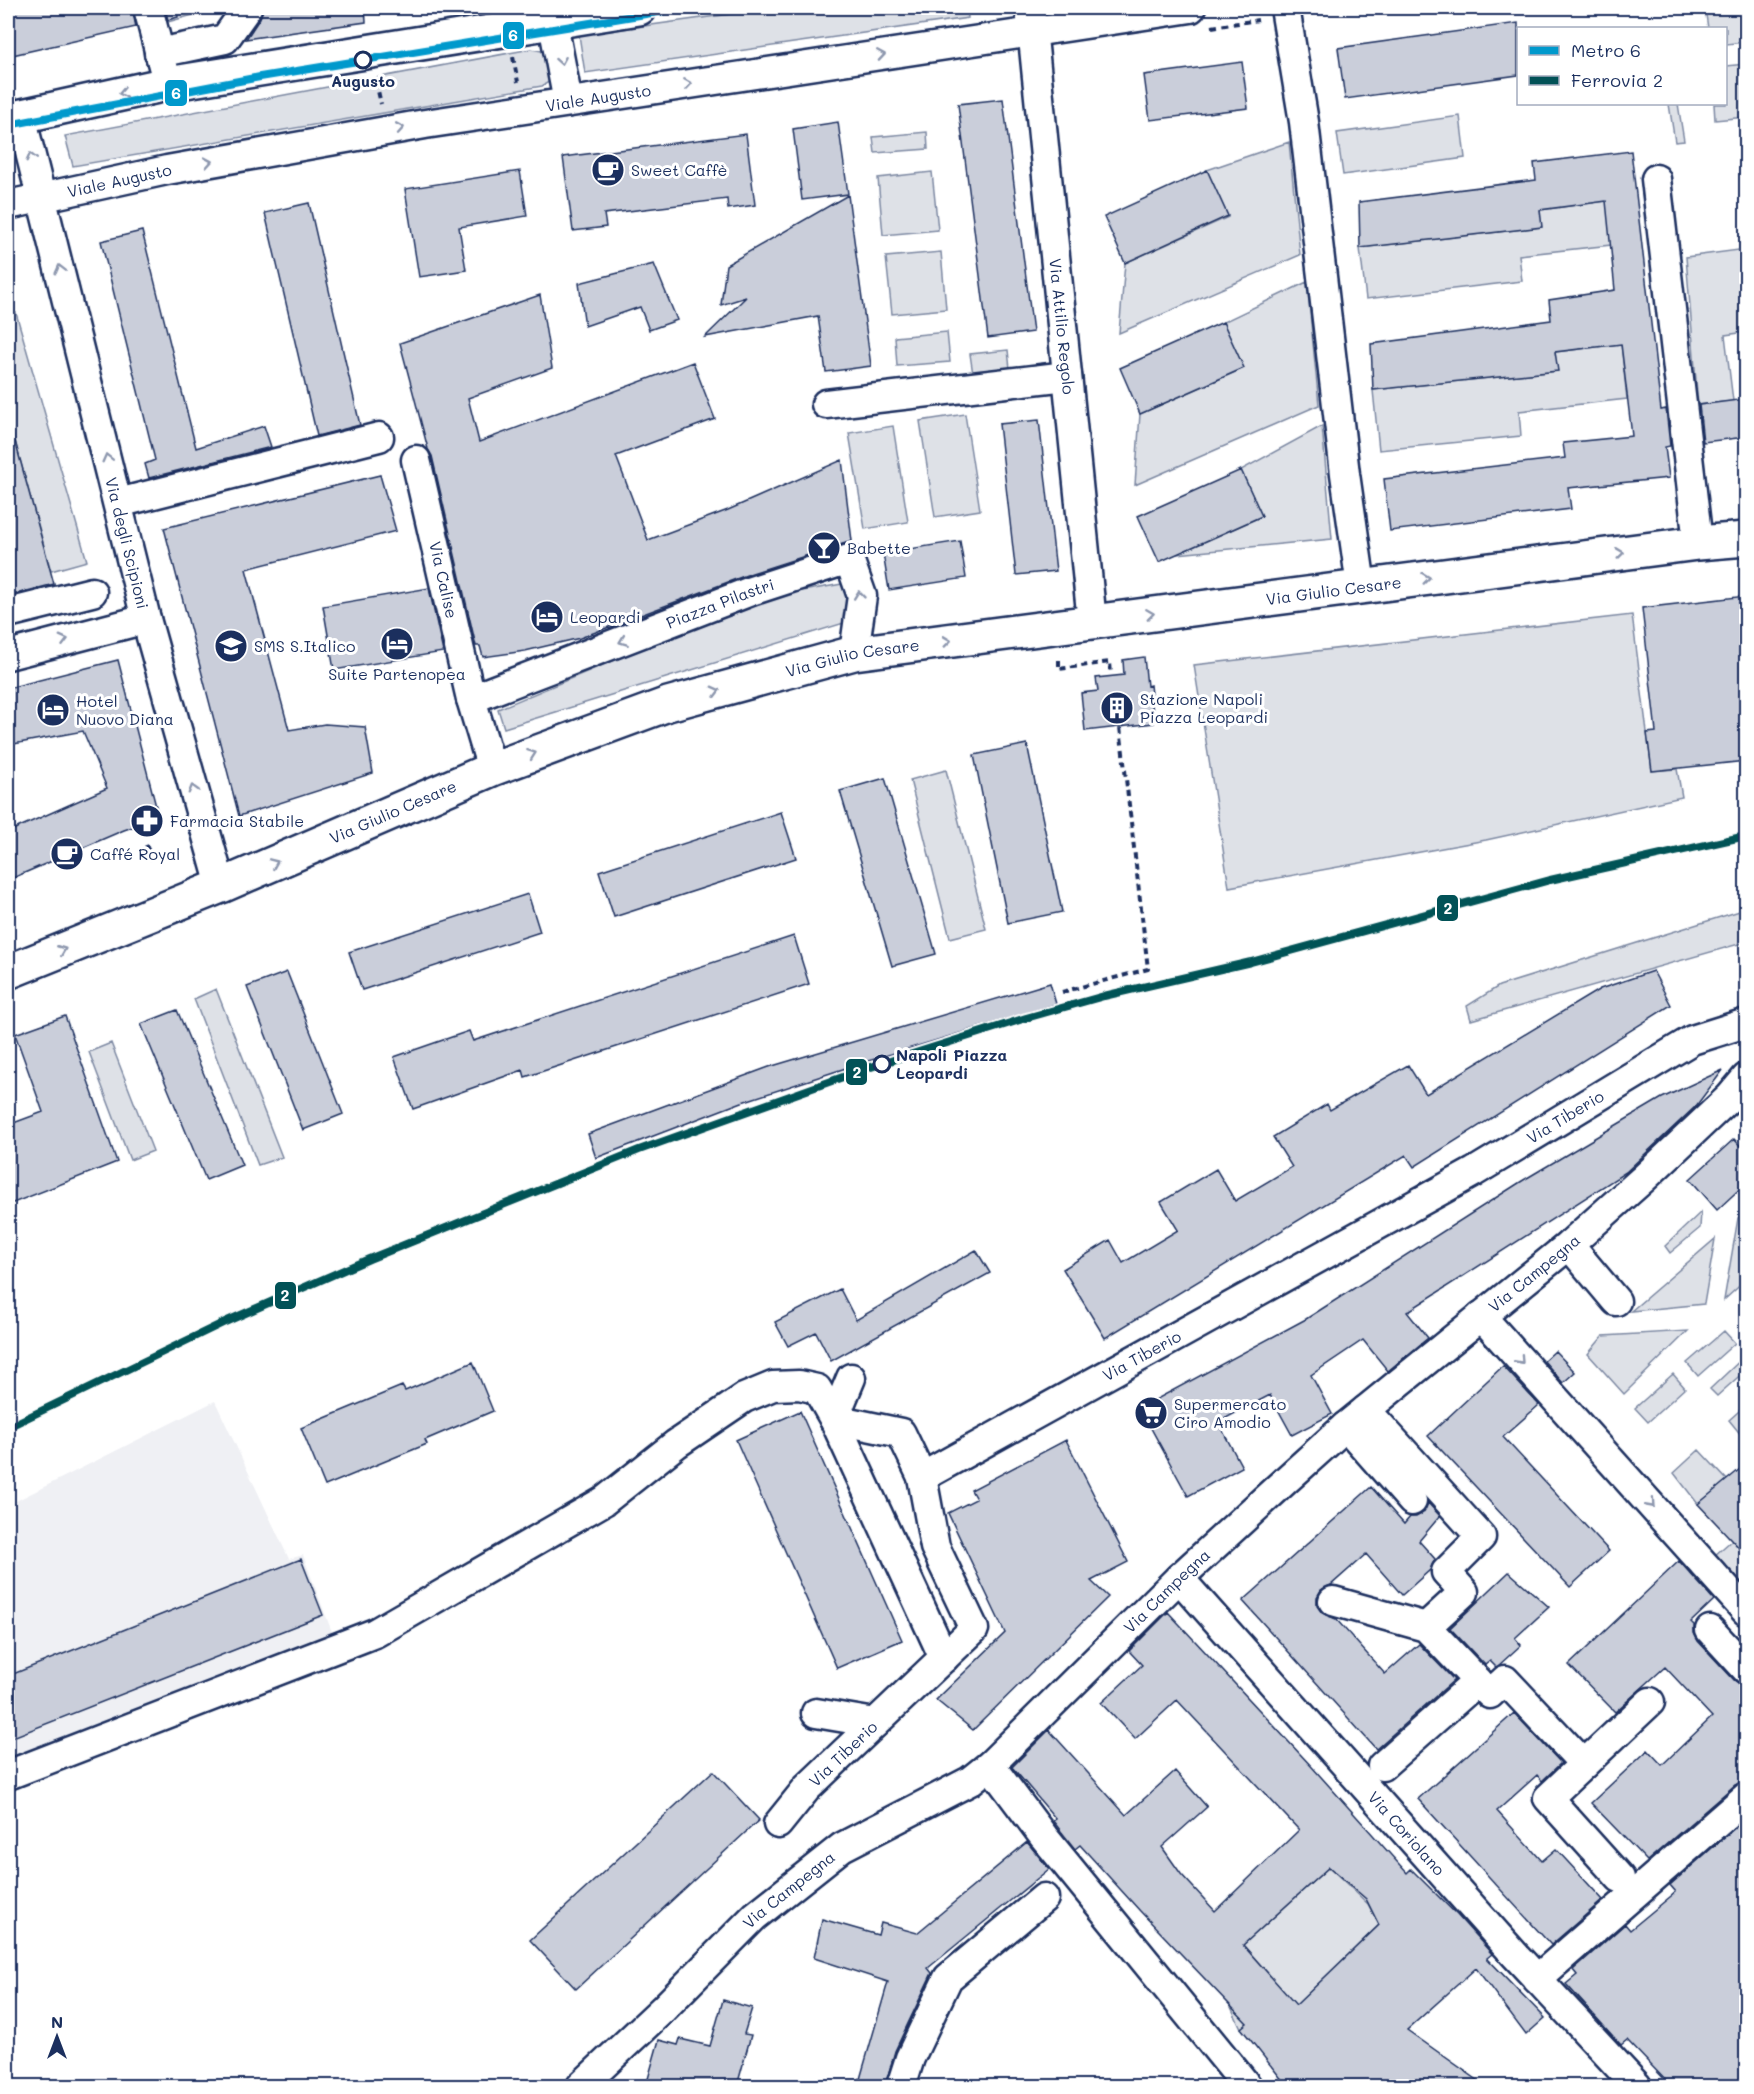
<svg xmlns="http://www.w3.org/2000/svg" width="1754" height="2094" font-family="Mali,sans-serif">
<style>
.built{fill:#eff0f4}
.green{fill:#dee1e7;stroke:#7c88a2;stroke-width:1.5}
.building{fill:#caceda;stroke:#1b2f5e;stroke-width:1.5;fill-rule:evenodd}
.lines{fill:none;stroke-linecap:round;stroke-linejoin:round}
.minor-casing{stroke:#1b2f5e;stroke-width:33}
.major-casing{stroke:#1b2f5e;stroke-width:38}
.path{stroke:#1b2f5e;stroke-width:4;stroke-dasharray:6 4.5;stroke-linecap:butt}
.minor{stroke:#fff;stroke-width:28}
.major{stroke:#fff;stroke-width:33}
.rail-1-casing{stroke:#fff;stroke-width:12}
.rail-1{stroke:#025257;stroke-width:8}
.metro-1-casing{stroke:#fff;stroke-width:12}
.metro-1{stroke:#09c;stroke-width:8}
.oneway{stroke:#8d97ae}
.stop-dot{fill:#fff;stroke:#1b2f5e;stroke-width:3}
.labels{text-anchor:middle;stroke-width:6;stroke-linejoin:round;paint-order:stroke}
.stop-label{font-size:16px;font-weight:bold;fill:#1b2f5e;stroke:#fff}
.street-label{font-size:16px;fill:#1b2f5e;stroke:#fff}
.poi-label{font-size:16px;fill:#1b2f5e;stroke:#fff;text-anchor:start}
.line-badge{stroke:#fff;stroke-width:2}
.badge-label{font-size:16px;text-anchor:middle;font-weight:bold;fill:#fff}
</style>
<rect width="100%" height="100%" fill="#fff"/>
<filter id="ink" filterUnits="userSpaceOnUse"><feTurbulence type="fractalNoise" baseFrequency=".0167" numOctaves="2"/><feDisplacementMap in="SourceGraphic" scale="12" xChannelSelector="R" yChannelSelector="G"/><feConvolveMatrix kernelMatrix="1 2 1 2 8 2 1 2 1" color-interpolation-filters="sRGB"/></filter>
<g filter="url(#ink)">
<path class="built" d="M215,1401L289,1559L303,1555L335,1640L8,1768V1505Z"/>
<path class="green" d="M160,8H218L164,23Z
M774,8H967L968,18L585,73L579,35Z
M1705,8H1746V42L1726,44V28H1708Z
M531,49L547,52L554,79L542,86L73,166L65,136Z
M1746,64V117L1715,120L1714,104H1726V66Z
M1669,104H1678L1684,141L1675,142Z
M1460,116L1465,158L1343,175L1337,133Z
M927,132L928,149L875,153L873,137Z
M1289,142L1300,255L1119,333L1125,263L1228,217L1207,170Z
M932,172L938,230L883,235L878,178Z
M1607,201L1611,245L1519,255L1522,281L1366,299L1360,248L1541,227L1540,210Z
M1746,249V332L1725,335L1733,401L1698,405L1686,257Z
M941,252L946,309L892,314L886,257Z
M1307,282L1319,405L1135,485L1140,414L1244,368L1223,322Z
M16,313L87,561L51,571L8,416V315Z
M947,332L950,362L897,366L895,337Z
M1621,344L1627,399L1519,411L1521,436L1379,450L1373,390L1557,371L1555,352Z
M1008,350L1010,369L973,374L970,354Z
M965,414L980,510L935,517L920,421Z
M893,426L908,522L865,529L849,433Z
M1322,426L1332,539L1177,554L1262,516L1241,470Z
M848,583L844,623L504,728L498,709L763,598Z
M1632,615L1652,771L1677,769L1682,797L1486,840L1229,887L1194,665Z
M946,770L986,929L950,938L910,780Z
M1746,909V942L1471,1020L1467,1006L1499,986Z
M216,989L282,1157L258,1165L194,999Z
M111,1043L153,1151L130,1160L89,1052Z
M1746,1209V1280L1724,1300L1738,1218Z
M1701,1212L1700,1228L1670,1253L1665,1246Z
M1715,1239L1704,1304L1631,1311Z
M1688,1331L1624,1394L1588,1354L1603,1336Z
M1724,1331L1735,1343L1698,1376L1687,1363Z
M1746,1355V1370L1717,1396L1710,1389Z
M1673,1374L1685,1388L1648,1422L1635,1408Z
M1746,1405V1441L1729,1420Z
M1699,1450L1728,1481L1698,1504L1674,1473Z
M1732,1540L1746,1556V1592L1714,1556Z
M1329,1867L1368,1904L1379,1925L1288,2013L1275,2000L1241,2028L1230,2005L1267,1973L1243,1945Z"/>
<path class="building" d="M8,8H132L136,27L8,56Z
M165,8H177L178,17L168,20Z
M263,8H365L366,22L246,39L260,18Z
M1518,23V75L1345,99L1338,48Z
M1242,62L1248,108L1150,120L1144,75Z
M1003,99L1033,332L988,338L958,104Z
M838,122L848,194L802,200L793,129Z
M746,134L755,205L728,209L727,199L604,214L606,227L573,231L563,157Z
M1631,151L1661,410L1666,409L1670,446L1665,447L1669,478L1568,488L1571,509L1390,531L1384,479L1565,458L1563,443L1632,436L1621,344L1555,352L1558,371L1373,390L1371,344L1551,320L1549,300L1615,290L1606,201L1540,210L1542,227L1360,248L1359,202L1536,180L1534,163Z
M1207,170L1228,216L1125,263L1104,217Z
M520,171L527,216L459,227L466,270L419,277L405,189Z
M848,195L871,366L826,372L818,316L705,337L746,297L721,305L726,265Z
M309,203L360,425L317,436L265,213Z
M142,231L196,448L264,426L271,447L149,478L145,464L155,460L101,241Z
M654,264L677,320L649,330L640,307L585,326L579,283Z
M540,295L552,368L468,398L479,442L693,362L715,419L616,456L648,540L728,510L842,460L852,541L752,573L580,638L525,651L483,657L480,646H476L432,456L428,449L400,343Z
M1223,322L1244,368L1140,414L1120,368Z
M1746,399V437L1703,442L1699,405Z
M1039,420L1056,571L1016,575L999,424Z
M15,441L54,584L8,596V442Z
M1241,470L1262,516L1159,562L1138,516Z
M380,475L396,531L246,569L289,730L325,724L365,727L373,773L239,816L164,528Z
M960,541L966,578L889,590L883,553Z
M429,588L443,652L334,670L323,606Z
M1746,596V761L1652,771L1647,733L1656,732L1642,608Z
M1144,657L1147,686L1150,685L1154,723L1085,731L1081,693L1098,691L1096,678L1124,675L1123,660Z
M118,660L159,818L124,830L8,880V832L107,788L83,731L8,745V688Z
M1027,744L1062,912L1008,923L974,755Z
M885,778L936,954L892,966L840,791Z
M781,812L796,858L614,917L599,871Z
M528,894L540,932L362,990L349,952Z
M794,936L809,984L525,1077L523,1070L413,1109L394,1057L469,1031L473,1041Z
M1653,971L1671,1005L1414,1167L1406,1155L1105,1338L1063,1269L1110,1240L1123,1263L1178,1230L1161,1202L1216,1169L1235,1201L1292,1167L1273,1137L1327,1104L1330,1110L1408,1065L1426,1094L1600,989Z
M287,972L343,1114L303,1130L247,987Z
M1050,983L1056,1004L855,1065L742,1102L596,1158L588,1134L769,1067Z
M177,1010L242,1165L206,1180L141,1024Z
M65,1016L117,1162L8,1205V1125L43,1112L15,1034Z
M1723,1070L1696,1106L1626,1172L1407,1312L1428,1338L1388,1371L1363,1340L1311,1375L1332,1414L1292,1435L1270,1395L1218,1422L1242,1467L1188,1496L1140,1408L1306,1319L1522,1181L1662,1098Z
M1734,1139L1746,1152V1183L1717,1210L1690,1179Z
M976,1250L990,1273L831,1361L816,1332L788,1346L775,1322L840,1289L856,1320Z
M1555,1351L1575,1372L1563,1383L1544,1361Z
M473,1362L493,1411L425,1440L427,1444L325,1486L301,1428L402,1386L405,1391Z
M1503,1366L1539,1405L1503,1437L1609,1551L1570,1587L1428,1436Z
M800,1411L902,1640L837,1668L736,1440Z
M1066,1440L1128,1562L1091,1581L1108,1597L973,1730L936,1700L1005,1633L948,1513L976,1499L971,1490Z
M1746,1464V1555L1698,1504Z
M1371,1487L1404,1524L1410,1517H1416L1423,1513L1428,1503L1440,1516L1419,1541L1435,1559L1430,1570L1402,1595L1366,1554L1331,1585L1321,1590L1317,1597V1606L1322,1613L1336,1619L1385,1674L1419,1644L1454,1680L1376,1749L1243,1601Z
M301,1559L323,1615L8,1739V1676Z
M1679,1561L1714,1600L1691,1622L1694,1625V1633L1698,1641L1734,1680L1741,1685H1746V1781L1735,1785L1647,1861L1591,1803L1648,1750L1662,1765L1712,1717L1665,1667L1615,1712L1569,1665Z
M1509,1572L1549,1607L1515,1638L1521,1645L1498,1666L1496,1667L1490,1661L1485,1665L1450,1628Z
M1168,1612L1313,1768L1407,1873L1411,1869L1457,1915L1492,1954L1487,1958L1545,2018L1526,2035L1476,1968L1407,2030L1486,2086H1287L1241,2028L1247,2023L1140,1911L1080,1845L1075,1849L1053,1821L1056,1819L1012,1767L1049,1730L1126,1815L1175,1771L1207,1807L1162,1847L1181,1874L1215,1911L1299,1830L1177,1700L1135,1739L1101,1703L1142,1665L1129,1651ZM1329,1867L1366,1899L1379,1925L1296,2005L1243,1945Z
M1514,1713L1561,1763L1542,1781L1537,1775L1497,1811L1542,1861L1556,1849L1603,1900L1551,1945L1418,1799Z
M713,1771L759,1820L576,1989L530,1940Z
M1746,1818V2086H1671L1627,2040L1621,2045L1566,1984L1577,1975L1573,1970L1625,1924L1630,1930L1676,1892L1670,1885Z
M1027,1842L1049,1869L928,1968L932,1973L895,2051L885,2086H858L888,1982L814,1958L822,1919L878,1935L881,1923L917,1933Z
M723,2000L752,2008L744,2034L751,2035L737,2086H646L659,2040L678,2045L680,2039L710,2046Z"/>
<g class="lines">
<g class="minor-casing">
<g id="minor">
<path d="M148,8L164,70"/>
<path d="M550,8L568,102"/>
<path id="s1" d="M1030,8L1092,622"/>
<path d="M1285,8L1304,122L1345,474L1361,586"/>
<path d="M159,53L225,39L247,8"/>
<path id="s2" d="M21,116L146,619L221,886"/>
<path d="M1656,179L1698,543"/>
<path id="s3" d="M8,205L167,170L425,124L1191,8"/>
<path d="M826,404L1067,376"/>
<path id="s4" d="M416,460L471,699"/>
<path d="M118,503L379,437"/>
<path d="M8,613L92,592"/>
<path d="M8,655L146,619"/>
<path id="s5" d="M492,769L471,699L751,591L849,559L862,596L854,653"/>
<path d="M1569,1245L1616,1301"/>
<path d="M1481,1316L1746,1611"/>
<path d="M1366,1410L1481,1537L1446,1572L1464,1592L1426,1627"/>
<path d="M834,1419L851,1378"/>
<path d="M1346,1426L1412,1501"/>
<path d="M922,1477L901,1433L834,1419L944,1658"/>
<path id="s6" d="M1179,1578L1515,1955L1637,2086"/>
<path d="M1333,1601L1426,1627L1490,1694L1505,1680L1584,1764"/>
<path d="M1710,1630L1746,1669"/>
<path d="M816,1713L875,1723"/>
<path d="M990,1765L1044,1837L1247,2086"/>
<path d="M1382,1766L1478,1681"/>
<path d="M8,1775L375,1633L604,1501L676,1444L744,1398L773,1386L799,1385L817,1389L834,1419"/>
<path id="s7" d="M778,1824L807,1788L974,1629L935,1547L922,1477L1474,1172L1692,1040L1746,1023"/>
<path d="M1620,1878L1548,1798L1650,1702"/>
<path d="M1537,1979L1746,1797"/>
<path id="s8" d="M581,2086L663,2009L755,1916L842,1847L970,1781L990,1765L1179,1578L1285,1481L1346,1426L1569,1245L1643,1179L1730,1097L1746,1078"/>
<path d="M901,2086L910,2058L948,1978L1044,1898"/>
</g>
</g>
<g class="major-casing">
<g id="major">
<path d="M8,119L167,84L639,8"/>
<path id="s9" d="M8,972L221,886L492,769L668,704L854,653L1698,543L1746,539"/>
</g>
</g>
<path class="path" d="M1313,12L1342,8
M1212,27L1258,20
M513,57L518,82
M376,82L381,104
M8,238H10
M1059,660V669L1110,662L1111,675
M146,845L153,861
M1062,992L1148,969L1120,727"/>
<use href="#minor" class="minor"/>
<use href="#major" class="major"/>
<g class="rail-1-casing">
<path id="rail-1" d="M8,1427L225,1322L369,1259L639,1150L868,1068L1026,1018L1104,996L1251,962L1550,880L1746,836"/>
</g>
<use href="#rail-1" class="rail-1"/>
<g class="metro-1-casing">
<path id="metro-1" d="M8,125L260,77L682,8"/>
</g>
<use href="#metro-1" class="metro-1"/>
</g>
<defs><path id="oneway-chevron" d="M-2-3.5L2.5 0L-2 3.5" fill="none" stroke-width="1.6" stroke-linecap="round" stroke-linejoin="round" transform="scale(1.5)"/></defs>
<g class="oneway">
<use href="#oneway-chevron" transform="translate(881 55) rotate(-9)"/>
<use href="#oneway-chevron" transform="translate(561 61) rotate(80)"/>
<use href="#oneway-chevron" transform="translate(688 84) rotate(-8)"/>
<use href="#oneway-chevron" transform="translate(123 93) rotate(168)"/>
<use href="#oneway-chevron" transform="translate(400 128) rotate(-10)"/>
<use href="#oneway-chevron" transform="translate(31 157) rotate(-104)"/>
<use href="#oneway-chevron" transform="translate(208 162) rotate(-10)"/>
<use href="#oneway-chevron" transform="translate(60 269) rotate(-104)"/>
<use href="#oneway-chevron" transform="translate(107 458) rotate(-104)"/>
<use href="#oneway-chevron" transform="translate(1620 553) rotate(-7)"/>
<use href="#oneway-chevron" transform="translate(1426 578) rotate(-7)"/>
<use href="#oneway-chevron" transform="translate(859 595) rotate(-96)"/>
<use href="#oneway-chevron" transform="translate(1150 614) rotate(-8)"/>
<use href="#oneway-chevron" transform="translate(64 640) rotate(-15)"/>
<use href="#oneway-chevron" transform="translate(623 641) rotate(159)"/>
<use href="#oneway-chevron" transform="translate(947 641) rotate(-7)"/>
<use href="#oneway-chevron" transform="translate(716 691) rotate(-15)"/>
<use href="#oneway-chevron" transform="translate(532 754) rotate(-20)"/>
<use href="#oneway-chevron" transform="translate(193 789) rotate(-106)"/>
<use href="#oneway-chevron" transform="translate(274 863) rotate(-23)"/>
<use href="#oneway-chevron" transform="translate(62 950) rotate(-22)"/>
<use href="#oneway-chevron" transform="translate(1520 1360) rotate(48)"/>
<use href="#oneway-chevron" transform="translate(1651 1504) rotate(48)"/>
</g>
</g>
<defs>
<g id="cafe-disc" transform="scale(1.725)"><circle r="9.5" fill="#1b2f5e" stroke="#fff"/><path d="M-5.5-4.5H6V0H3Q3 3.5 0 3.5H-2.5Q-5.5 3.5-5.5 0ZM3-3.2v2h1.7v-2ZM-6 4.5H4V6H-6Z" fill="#fff"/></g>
<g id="bar-disc" transform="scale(1.725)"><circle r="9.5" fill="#1b2f5e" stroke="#fff"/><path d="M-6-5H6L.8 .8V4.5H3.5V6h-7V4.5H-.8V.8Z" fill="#fff"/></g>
<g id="hotel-disc" transform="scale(1.725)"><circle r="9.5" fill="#1b2f5e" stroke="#fff"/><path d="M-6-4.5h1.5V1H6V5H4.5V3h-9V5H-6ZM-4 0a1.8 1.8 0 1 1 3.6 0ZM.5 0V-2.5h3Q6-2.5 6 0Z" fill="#fff"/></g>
<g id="school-disc" transform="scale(1.725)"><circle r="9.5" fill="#1b2f5e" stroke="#fff"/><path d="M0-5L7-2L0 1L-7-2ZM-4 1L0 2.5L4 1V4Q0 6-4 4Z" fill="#fff"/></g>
<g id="building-disc" transform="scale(1.725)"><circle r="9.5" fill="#1b2f5e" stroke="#fff"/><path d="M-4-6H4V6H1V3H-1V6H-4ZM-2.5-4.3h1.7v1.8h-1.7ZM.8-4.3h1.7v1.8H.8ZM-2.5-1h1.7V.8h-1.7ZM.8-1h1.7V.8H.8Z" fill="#fff"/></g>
<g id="pharmacy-disc" transform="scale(1.725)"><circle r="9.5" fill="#1b2f5e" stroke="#fff"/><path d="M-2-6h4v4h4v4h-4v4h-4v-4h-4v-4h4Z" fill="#fff"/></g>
<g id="supermarket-disc" transform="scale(1.725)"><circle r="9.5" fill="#1b2f5e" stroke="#fff"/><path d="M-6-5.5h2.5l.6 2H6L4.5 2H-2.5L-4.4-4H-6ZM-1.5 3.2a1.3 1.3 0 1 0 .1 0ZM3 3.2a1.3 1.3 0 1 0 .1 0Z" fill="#fff"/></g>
</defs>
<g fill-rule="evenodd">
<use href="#cafe-disc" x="608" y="170"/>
<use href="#bar-disc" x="824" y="548"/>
<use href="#hotel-disc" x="547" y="617"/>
<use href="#hotel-disc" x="397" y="644"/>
<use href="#school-disc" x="231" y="646"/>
<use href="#building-disc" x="1117" y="708"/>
<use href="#hotel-disc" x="53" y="710"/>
<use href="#pharmacy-disc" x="147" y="821"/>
<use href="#cafe-disc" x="67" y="854"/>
<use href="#supermarket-disc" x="1151" y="1413"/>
</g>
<g class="stop-dot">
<circle cx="363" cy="60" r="8"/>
<circle cx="882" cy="1064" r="8"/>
</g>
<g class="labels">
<g class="stop-label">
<text x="363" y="87">Augusto</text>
<text x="896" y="1061" text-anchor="start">Napoli Piazza<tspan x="896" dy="18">Leopardi</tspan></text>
</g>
<g class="street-label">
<text dy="6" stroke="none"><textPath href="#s3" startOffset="600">Viale Augusto</textPath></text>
<text dy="6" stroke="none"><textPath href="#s3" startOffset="114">Viale Augusto</textPath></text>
<text dy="6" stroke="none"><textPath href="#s1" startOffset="320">Via Attilio Regolo</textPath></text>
<text dy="6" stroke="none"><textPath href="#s2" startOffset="440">Via degli Scipioni</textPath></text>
<text dy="6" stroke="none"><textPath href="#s4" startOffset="123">Via Calise</textPath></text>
<text dy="6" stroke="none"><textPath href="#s9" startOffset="1389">Via Giulio Cesare</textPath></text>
<text dy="6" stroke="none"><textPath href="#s5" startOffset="340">Piazza Pilastri</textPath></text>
<text dy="6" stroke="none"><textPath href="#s9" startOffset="903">Via Giulio Cesare</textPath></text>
<text dy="6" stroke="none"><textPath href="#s9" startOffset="417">Via Giulio Cesare</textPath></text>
<text dy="6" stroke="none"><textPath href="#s7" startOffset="1176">Via Tiberio</textPath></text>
<text dy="6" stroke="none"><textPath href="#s8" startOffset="1258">Via Campegna</textPath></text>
<text dy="6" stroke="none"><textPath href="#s7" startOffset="690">Via Tiberio</textPath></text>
<text dy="6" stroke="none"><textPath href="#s8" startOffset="772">Via Campegna</textPath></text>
<text dy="6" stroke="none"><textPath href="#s7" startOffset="96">Via Tiberio</textPath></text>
<text dy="6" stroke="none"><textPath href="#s6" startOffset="342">Via Coriolano</textPath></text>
<text dy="6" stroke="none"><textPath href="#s8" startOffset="286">Via Campegna</textPath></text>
</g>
<g class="poi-label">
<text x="631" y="176">Sweet Caffè</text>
<text x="847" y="554">Babette</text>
<text x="570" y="623">Leopardi</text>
<text x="254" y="652">SMS S.Italico</text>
<text x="397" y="680" text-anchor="middle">Suite Partenopea</text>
<text x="1140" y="705">Stazione Napoli<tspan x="1140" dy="18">Piazza Leopardi</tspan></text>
<text x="76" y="707">Hotel<tspan x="76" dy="18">Nuovo Diana</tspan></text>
<text x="170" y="827">Farmacia Stabile</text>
<text x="90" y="860">Caffé Royal</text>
<text x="1174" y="1410">Supermercato<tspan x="1174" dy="18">Ciro Amodio</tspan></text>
</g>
</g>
<g class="line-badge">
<rect x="502" y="21" width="23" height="29" rx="6" fill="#09c"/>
<rect x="164" y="79" width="24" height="28" rx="6" fill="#09c"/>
<rect x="1436" y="894" width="23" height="28" rx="6" fill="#025257"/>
<rect x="845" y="1058" width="23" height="28" rx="6" fill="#025257"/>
<rect x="274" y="1281" width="23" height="29" rx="6" fill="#025257"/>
</g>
<g class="badge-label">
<text x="513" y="41">6</text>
<text x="176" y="99">6</text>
<text x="1448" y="914">2</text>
<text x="857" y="1078">2</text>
<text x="285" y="1301">2</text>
</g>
<rect width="1754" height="2094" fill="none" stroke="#fff" stroke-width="30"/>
<rect x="15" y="15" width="1724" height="2064" fill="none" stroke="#1b2f5e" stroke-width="2" filter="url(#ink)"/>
<rect x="1517" y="27" width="210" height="78" fill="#ffffff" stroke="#a4acbf" stroke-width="1.5"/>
<rect x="1529" y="46" width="30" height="9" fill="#0099cc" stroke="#a4acbf" stroke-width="1.5"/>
<text x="1571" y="57" font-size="18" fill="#1b2f5e">Metro 6</text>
<rect x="1529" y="76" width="30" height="9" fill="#025257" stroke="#a4acbf" stroke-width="1.5"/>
<text x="1571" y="87" font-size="18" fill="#1b2f5e">Ferrovia 2</text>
<g transform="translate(57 2037)" stroke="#ffffff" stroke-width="4.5" paint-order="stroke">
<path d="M0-4.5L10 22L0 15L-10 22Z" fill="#1b2f5e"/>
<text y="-9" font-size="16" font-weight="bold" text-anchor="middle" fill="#1b2f5e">N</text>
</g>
</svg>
